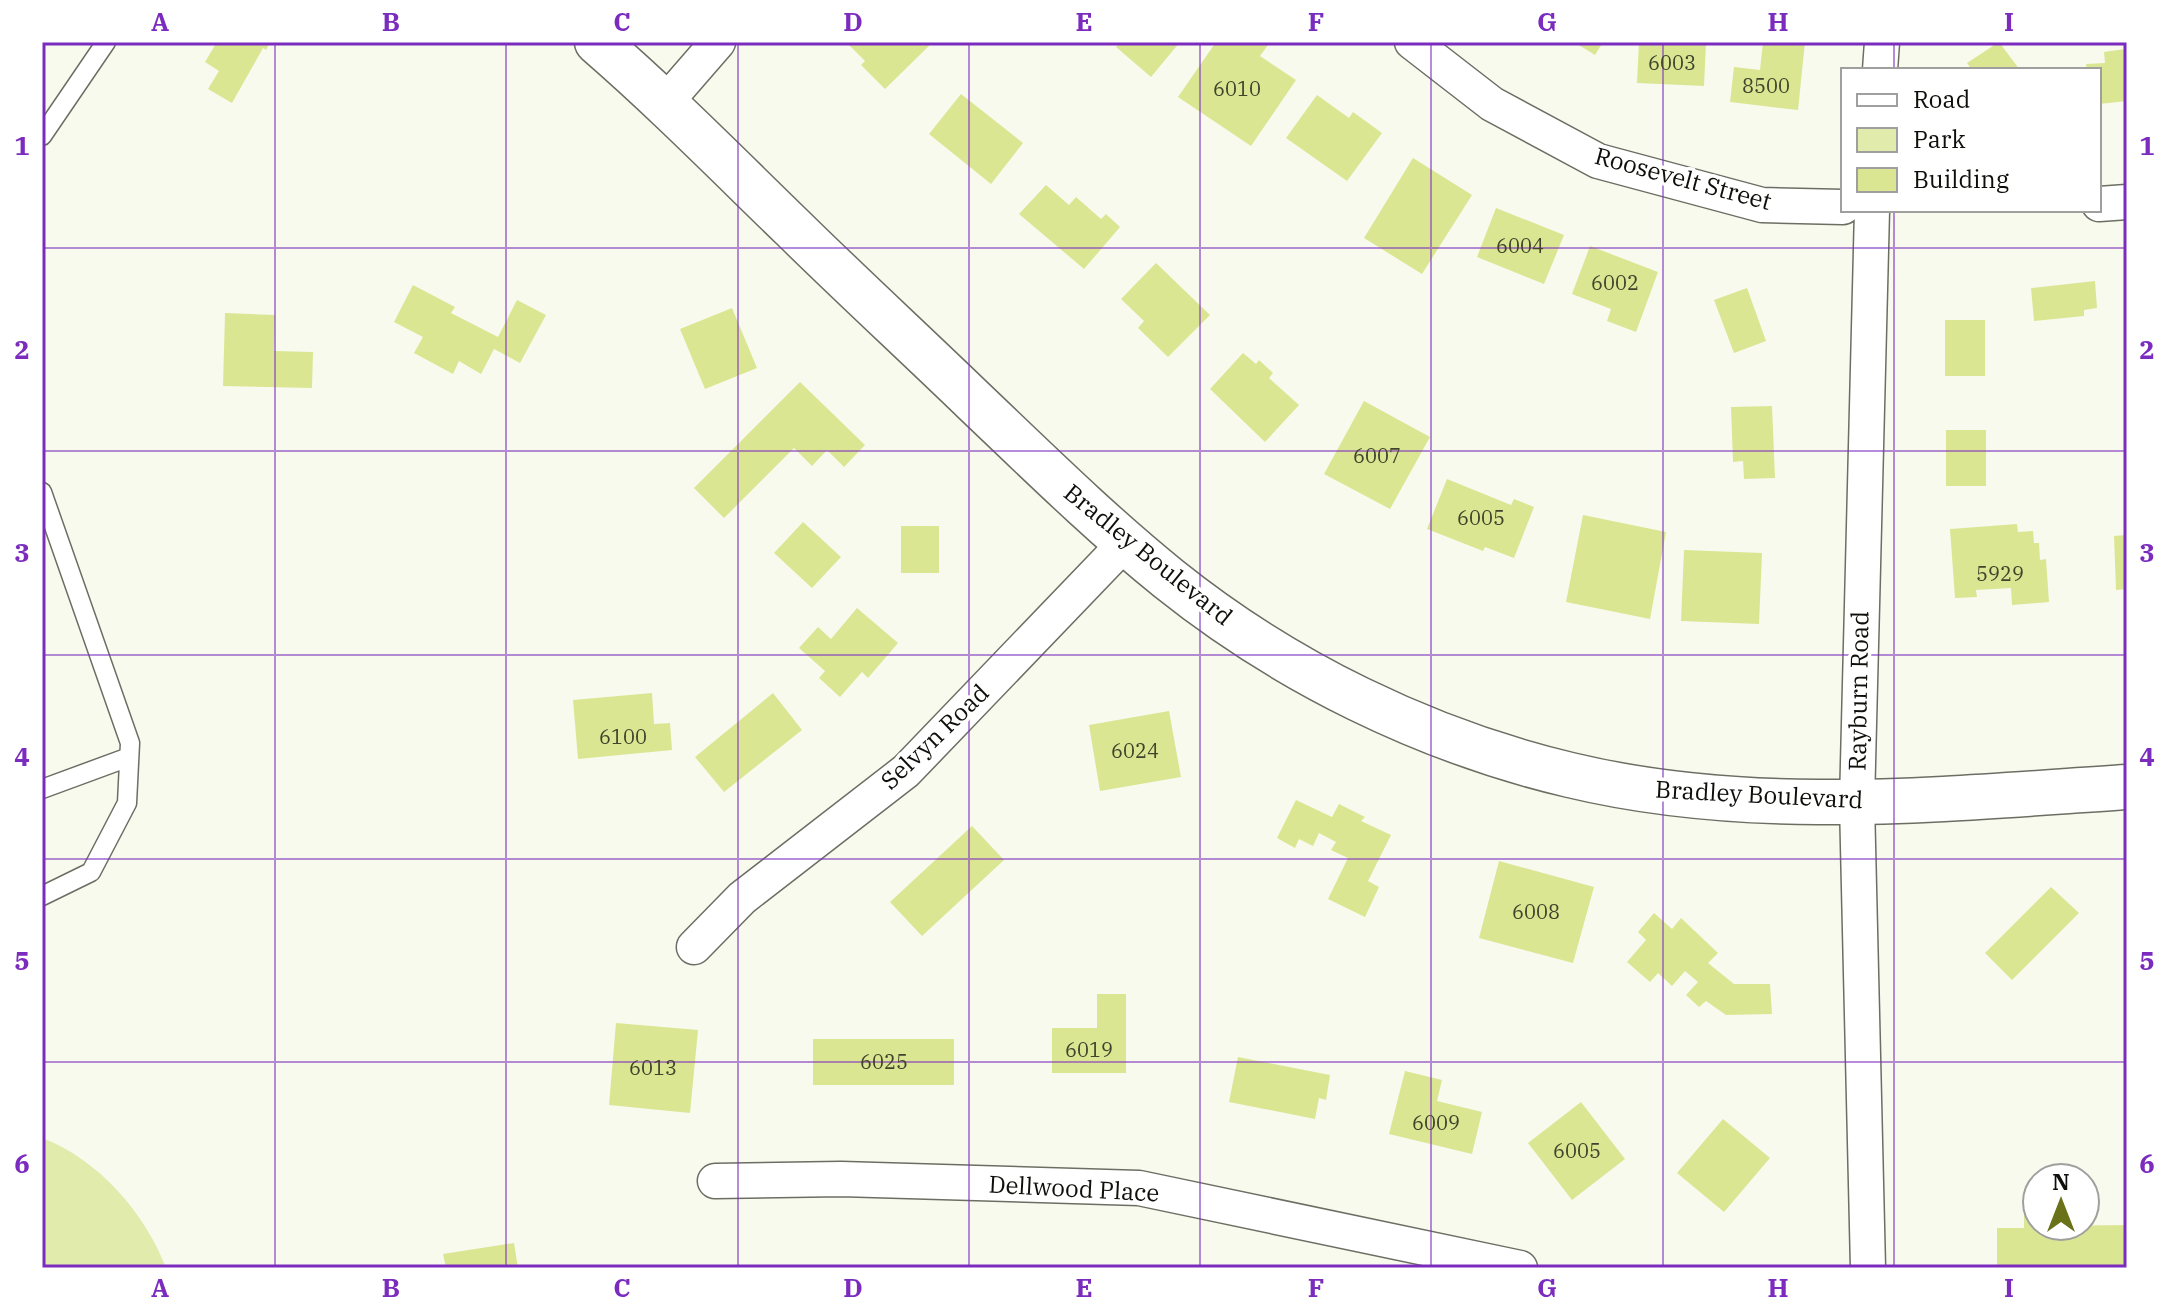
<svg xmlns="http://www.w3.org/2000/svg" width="2169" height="1310" font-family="'IBM Plex Serif',serif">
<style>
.green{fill:#e1ebac}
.building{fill:#dbe693}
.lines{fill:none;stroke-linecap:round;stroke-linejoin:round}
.service-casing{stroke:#6c6e63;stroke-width:21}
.minor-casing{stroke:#6c6e63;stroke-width:37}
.secondary-casing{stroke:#6c6e63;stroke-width:47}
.service{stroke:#fff;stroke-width:18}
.minor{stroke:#fff;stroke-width:34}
.secondary{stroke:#fff;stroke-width:44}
.grid{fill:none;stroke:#7b2cbf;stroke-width:2;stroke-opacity:0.55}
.labels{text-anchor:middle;stroke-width:7;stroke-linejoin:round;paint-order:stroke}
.number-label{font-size:20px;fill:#41442c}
.street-label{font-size:24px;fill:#0e0e0a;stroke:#fff}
.neatline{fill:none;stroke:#7b2cbf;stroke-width:3}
.grid-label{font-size:26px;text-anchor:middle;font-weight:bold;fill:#7b2cbf}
</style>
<rect width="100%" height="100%" fill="#f8faee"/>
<path class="green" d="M42,1138C98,1159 145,1213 166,1268H42Z"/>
<path class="building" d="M217,42H270L266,50L263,48L232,103L208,89L219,71L205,62Z
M846,42H933L885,89L861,65L865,61Z
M1121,42H1180L1151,77L1116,47Z
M1216,42H1270L1260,56L1296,80L1251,146L1178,97Z
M1574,42H1603L1595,55Z
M1639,42H1706L1704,86L1637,83Z
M1763,42H1805L1798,110L1730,102L1734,67L1760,70Z
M1999,42L2020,70H1972L1967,63Z
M2125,49L2127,101L2099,104V70H2087L2086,64L2105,63L2104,52Z
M961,94L1023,143L991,184L929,134Z
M1317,95L1349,118L1353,112L1382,133L1347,181L1286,138Z
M1413,158L1472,195L1422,274L1364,238Z
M1046,185L1069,205L1076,197L1101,219L1106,214L1120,227L1084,269L1019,214Z
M1496,208L1564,235L1544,284L1477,257Z
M1590,246L1658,272L1636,332L1607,321L1611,309L1572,294Z
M1156,263L1210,315L1168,357L1138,328L1144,321L1121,299Z
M2095,281L2097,308L2084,310V316L2034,321L2031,288Z
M413,285L455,307L451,313L498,337L517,300L546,315L520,363L494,349L481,374L459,361L453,374L414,353L423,337L394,322Z
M1747,288L1766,341L1734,353L1714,300Z
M732,308L757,368L705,389L680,329Z
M225,313L275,315L274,351L313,352L312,388L223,386Z
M1945,320H1985V376H1945Z
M1243,353L1256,364L1259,360L1273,373L1269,378L1299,405L1265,442L1210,389Z
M800,382L865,445L844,467L827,450L812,466L794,448L724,518L694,488Z
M1364,401L1430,437L1390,509L1324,474Z
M1772,406L1775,478L1744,479L1743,461L1733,462L1731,407Z
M1946,430H1986V486H1946Z
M1447,479L1511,505L1514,499L1534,507L1514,558L1485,547L1483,551L1427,529Z
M1583,515L1666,532L1650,619L1566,602Z
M803,522L841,557L812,588L774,553Z
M2017,524L2018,532L2033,531L2034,543H2039L2040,560L2046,559L2049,602L2012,605L2011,588L1976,590L1977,597L1955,598L1950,529Z
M901,526H939V573H901Z
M2127,535V589L2116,590L2114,536Z
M1684,550L1762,553L1759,624L1681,621Z
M857,608L898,643L868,678L862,672L840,697L819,678L825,671L799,648L818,627L831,639Z
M652,693L654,724L670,723L672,750L578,759L573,700Z
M773,693L802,730L724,792L695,757Z
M1169,711L1181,777L1100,791L1089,725Z
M1296,800L1332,817L1339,804L1365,817L1361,821L1391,835L1368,881L1379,887L1365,917L1328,899L1348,858L1331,850L1336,842L1319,833L1313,846L1299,839L1295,848L1277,838Z
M972,826L1004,860L922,936L890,902Z
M1499,861L1594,887L1573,963L1479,938Z
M2051,887L2079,913L2012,980L1985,953Z
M1654,913L1672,929L1681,918L1718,953L1708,963L1734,984H1770L1772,1014L1726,1015L1706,1001L1699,1007L1686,995L1698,982L1685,971L1672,986L1658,973L1650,982L1627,962L1646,940L1638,932Z
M1097,994H1126V1073H1052V1028H1097Z
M616,1023L698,1030L690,1113L609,1105Z
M813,1039H954V1085H813Z
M1238,1057L1330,1075L1326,1100L1319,1098L1315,1119L1229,1102Z
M1405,1071L1442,1080L1437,1101L1482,1112L1472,1154L1389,1134Z
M1581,1102L1625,1159L1572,1200L1528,1143Z
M1723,1119L1770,1158L1724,1212L1677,1173Z
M2024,1198H2037V1226L2127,1225V1268H1997V1228H2024Z
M514,1243L518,1268H446L443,1254Z"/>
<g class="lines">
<g class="service-casing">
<path id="service" d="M42,136L106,42
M42,492L130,743L127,803L91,872L42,896
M42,789L129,757"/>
</g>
<g class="minor-casing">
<path id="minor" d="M1412,42L1492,104L1598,161L1762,205L1843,207
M1880,70L1882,42
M665,103L718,42
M2099,204L2127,202
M694,947L742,898L906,771L1125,543
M715,1181L841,1179L1139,1188L1520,1268
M1868,1268L1857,803L1872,210"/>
</g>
<g class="secondary-casing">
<path id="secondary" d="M597,42C665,101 728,165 793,228C853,287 915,344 975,402C1038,462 1101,524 1169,579C1285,672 1426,741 1570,775C1753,819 1943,799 2127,787"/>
</g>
<use href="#service" class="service"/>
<use href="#minor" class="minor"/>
<use href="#secondary" class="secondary"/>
</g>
<path class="grid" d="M275,42V1268M506,42V1268M738,42V1268M969,42V1268M1200,42V1268M1431,42V1268M1663,42V1268M1894,42V70M1894,210V1268M42,248H2127M42,451H2127M42,655H2127M42,859H2127M42,1062H2127"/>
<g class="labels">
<g class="number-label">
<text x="1672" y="70">6003</text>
<text x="1766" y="93">8500</text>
<text x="1237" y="96">6010</text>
<text x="1520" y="253">6004</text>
<text x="1615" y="290">6002</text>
<text x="1377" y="463">6007</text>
<text x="1481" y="525">6005</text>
<text x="2000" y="581">5929</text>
<text x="623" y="744">6100</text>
<text x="1135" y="758">6024</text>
<text x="1536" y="919">6008</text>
<text x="1089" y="1057">6019</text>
<text x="884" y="1069">6025</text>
<text x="653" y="1075">6013</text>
<text x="1436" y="1130">6009</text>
<text x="1577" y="1158">6005</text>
</g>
<g class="street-label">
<text transform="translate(1683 179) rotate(15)" y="8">Roosevelt Street</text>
<text transform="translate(1148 555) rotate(39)" y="8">Bradley Boulevard</text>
<text transform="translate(1859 691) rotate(-89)" y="8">Rayburn Road</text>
<text transform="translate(935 737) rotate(-44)" y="8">Selvyn Road</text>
<text transform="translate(1759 795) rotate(3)" y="8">Bradley Boulevard</text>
<text transform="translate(1074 1189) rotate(3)" y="8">Dellwood Place</text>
</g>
</g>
<rect width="2169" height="1310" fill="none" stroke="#ffffff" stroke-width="88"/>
<rect x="1841" y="68" width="260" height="144" fill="#ffffff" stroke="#9f9f9d" stroke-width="2"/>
<rect x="1857" y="94" width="40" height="12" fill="#ffffff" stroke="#9f9f9d" stroke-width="2"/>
<text x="1913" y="108" font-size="24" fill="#0e0e0a">Road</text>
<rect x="1857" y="128" width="40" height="24" fill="#e1ebac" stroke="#9f9f9d" stroke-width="2"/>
<text x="1913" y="148" font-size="24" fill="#0e0e0a">Park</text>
<rect x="1857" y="168" width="40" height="24" fill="#dbe693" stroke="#9f9f9d" stroke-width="2"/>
<text x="1913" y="188" font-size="24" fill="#0e0e0a">Building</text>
<g transform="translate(2061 1202)"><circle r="38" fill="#ffffff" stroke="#9f9f9d" stroke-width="2"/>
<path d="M0-6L14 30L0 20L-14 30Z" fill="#697119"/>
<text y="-12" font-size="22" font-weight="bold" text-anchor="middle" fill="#0e0e0a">N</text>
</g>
<rect x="44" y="44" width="2081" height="1222" class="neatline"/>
<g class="grid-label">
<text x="160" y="31">A</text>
<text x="391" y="31">B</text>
<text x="622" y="31">C</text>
<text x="853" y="31">D</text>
<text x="1084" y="31">E</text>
<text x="1316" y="31">F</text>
<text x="1547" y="31">G</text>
<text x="1778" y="31">H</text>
<text x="2009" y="31">I</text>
<text x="22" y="155">1</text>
<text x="2147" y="155">1</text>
<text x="22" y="359">2</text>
<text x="2147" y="359">2</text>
<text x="22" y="562">3</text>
<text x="2147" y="562">3</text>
<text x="22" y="766">4</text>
<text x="2147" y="766">4</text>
<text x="22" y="970">5</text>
<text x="2147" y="970">5</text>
<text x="22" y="1173">6</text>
<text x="2147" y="1173">6</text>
<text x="160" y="1297">A</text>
<text x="391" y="1297">B</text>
<text x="622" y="1297">C</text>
<text x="853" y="1297">D</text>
<text x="1084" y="1297">E</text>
<text x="1316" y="1297">F</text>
<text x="1547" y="1297">G</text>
<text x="1778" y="1297">H</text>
<text x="2009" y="1297">I</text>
</g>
</svg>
